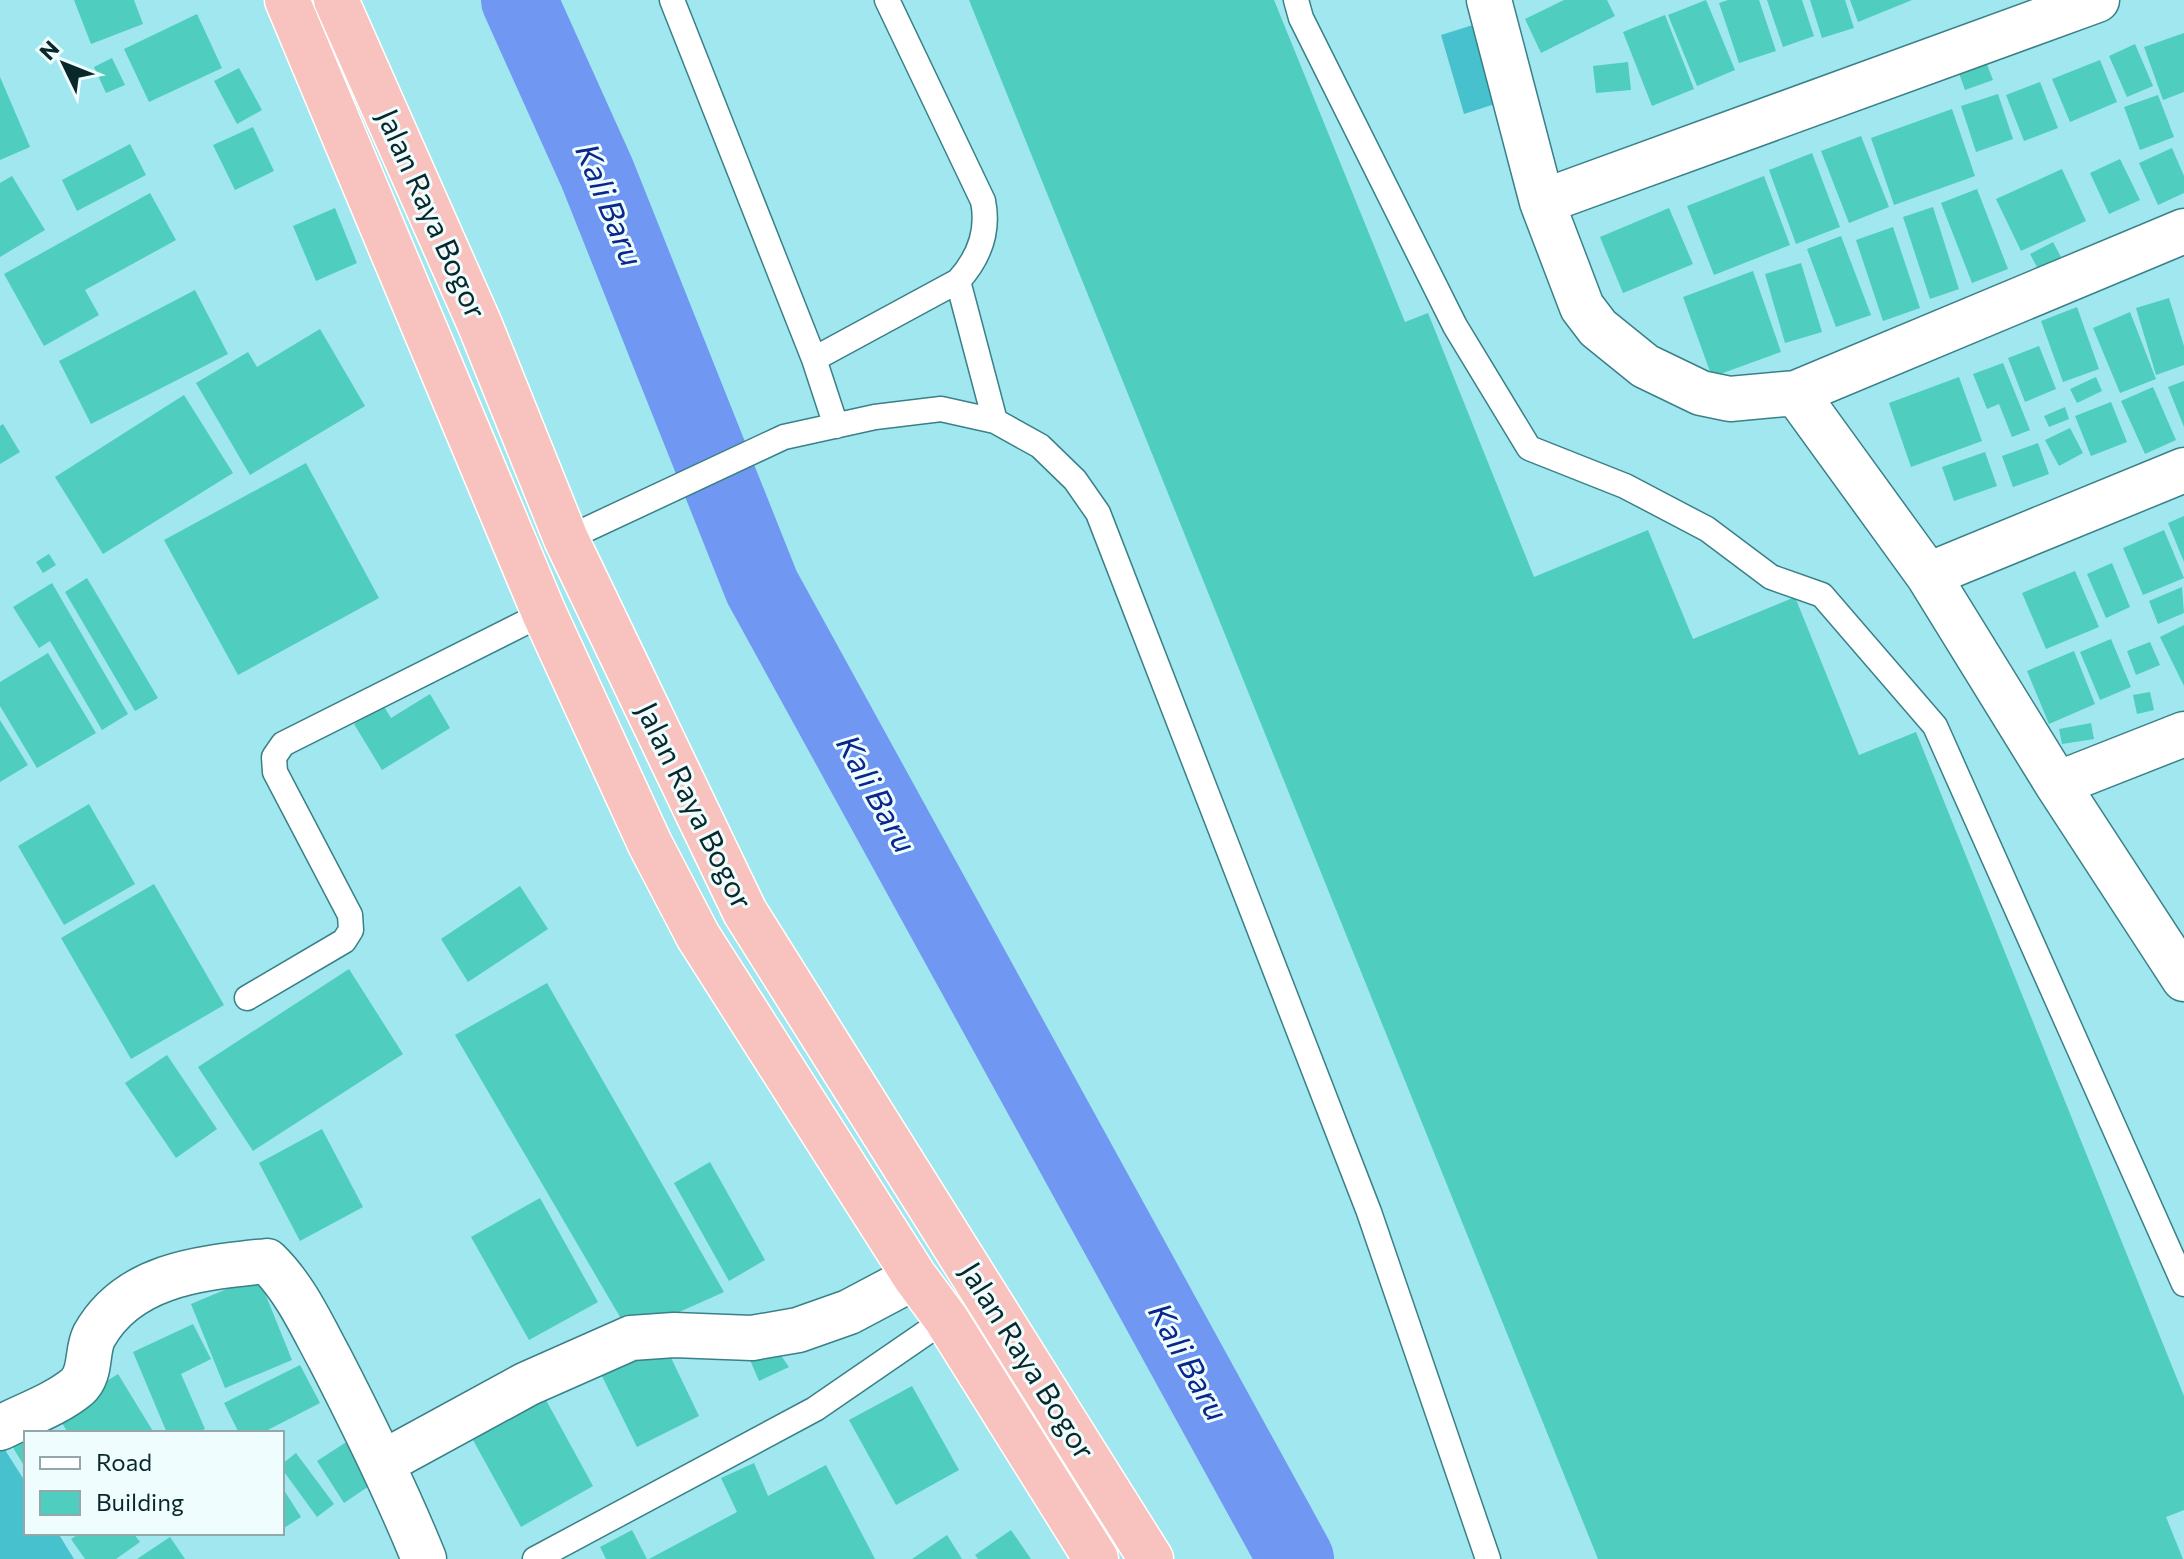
<svg xmlns="http://www.w3.org/2000/svg" width="2184" height="1559" font-family="Commissioner,sans-serif">
<style>
.green{fill:#48c1ce}
.lines{fill:none;stroke-linecap:round;stroke-linejoin:round}
.river{stroke:#7098f2;stroke-width:76}
.building{fill:#4fcdbf}
.service-casing{stroke:#3a8088;stroke-width:27}
.minor-casing{stroke:#3a8088;stroke-width:47}
.trunk-casing{stroke:#fff;stroke-width:47}
.service{stroke:#fff;stroke-width:24}
.minor{stroke:#fff;stroke-width:44}
.trunk{stroke:#f8c3be;stroke-width:44}
.labels{text-anchor:middle;stroke-width:6;stroke-linejoin:round;paint-order:stroke}
.street-label{font-size:30px;fill:#09282b;stroke:#effdfe}
.water-label{font-size:32px;font-style:italic;fill:#0a278e;stroke:#effdfe}
</style>
<rect width="100%" height="100%" fill="#a0e7ef"/>
<path class="green" d="M1473,25L1495,104L1464,114L1441,35Z
M0,1442L26,1483V1533H58L74,1559H0Z"/>
<g class="lines">
<path class="river" d="M519,0L597,173L762,587L1296,1559"/>
</g>
<path class="building" d="M74,0H134L143,24L91,44Z
M969,0H1274L1405,322L1428,313L1534,577L1648,530L1693,639L1795,597L1859,755L1916,732L2184,1396V1510L2166,1517L2183,1559H1598Z
M1564,0H1607L1615,16L1541,53L1525,19Z
M1706,0L1735,70L1697,86L1668,15Z
M1728,0H1759L1776,51L1739,63L1719,3Z
M1767,0H1802L1814,36L1783,47Z
M1810,0H1845L1854,28L1822,38Z
M1850,0H1912L1858,22Z
M197,14L222,68L149,102L124,49Z
M1665,15L1694,89L1652,106L1623,32Z
M2184,33V92L2163,100L2144,47Z
M2135,44L2153,86L2127,97L2109,56Z
M1983,54L1993,80L1965,90L1956,65Z
M112,58L125,85L106,93L94,67Z
M2100,60L2117,102L2070,122L2052,79Z
M1628,62L1631,90L1596,93L1593,66Z
M239,68L262,110L237,124L214,81Z
M0,77L30,147L0,160Z
M2040,82L2058,128L2024,141L2006,95Z
M1998,94L2013,139L1976,152L1961,106Z
M2158,95L2174,137L2140,150L2124,107Z
M1952,109L1975,176L1894,205L1871,138Z
M253,127L274,171L235,190L213,145Z
M1861,136L1889,207L1849,223L1821,151Z
M130,144L146,175L77,211L62,180Z
M2172,148L2184,176V193L2158,205L2139,163Z
M1812,153L1840,227L1796,244L1769,170Z
M2120,159L2140,200L2109,214L2090,173Z
M2062,169L2086,221L2021,251L1996,199Z
M12,176L45,230L0,257V183Z
M1764,176L1790,245L1714,275L1687,206Z
M1977,189L2008,269L1972,283L1941,203Z
M150,193L176,240L85,290L99,315L44,346L4,274Z
M1933,207L1959,289L1930,299L1903,217Z
M335,208L357,263L316,281L293,226Z
M1669,208L1693,264L1623,293L1600,237Z
M1893,227L1920,308L1883,321L1856,240Z
M1841,236L1871,315L1836,327L1807,249Z
M2053,242L2061,257L2038,269L2030,254Z
M1801,263L1822,332L1785,343L1765,274Z
M1753,271L1781,352L1712,377L1683,297Z
M195,290L228,354L91,424L59,361Z
M2169,298L2184,346V365L2156,375L2136,308Z
M2077,307L2099,369L2063,382L2041,321Z
M2130,312L2156,379L2120,393L2093,328Z
M320,329L365,406L250,475L196,383L248,352L257,367Z
M2039,346L2056,389L2025,402L2008,358Z
M2003,363L2030,430L2012,437L1999,404L1987,409L1973,374Z
M1959,377L1982,441L1911,467L1889,403Z
M2096,377L2102,391L2077,403L2070,389Z
M2184,381V427L2168,387Z
M2153,387L2176,440L2145,454L2121,401Z
M184,395L233,473L103,554L55,477Z
M2111,402L2127,442L2091,456L2075,416Z
M2065,407L2069,419L2049,427L2044,416Z
M3,424L20,452L0,464V426Z
M2070,428L2083,453L2059,466L2045,440Z
M2038,443L2049,474L2013,487L2002,456Z
M1985,452L1997,486L1954,501L1942,467Z
M306,463L379,598L238,675L164,540Z
M2184,516V562L2168,523Z
M2164,530L2184,578L2143,595L2123,548Z
M49,554L56,565L43,573L36,562Z
M2112,563L2130,607L2106,618L2087,574Z
M2075,571L2099,627L2046,649L2022,593Z
M87,578L158,698L135,711L65,592Z
M52,583L128,714L102,730L50,641L39,648L13,607Z
M2182,587L2184,613L2158,624L2149,601Z
M2184,625V686L2160,637Z
M2111,639L2131,687L2100,700L2080,652Z
M2150,642L2160,665L2136,675L2127,651Z
M2074,651L2095,704L2049,724L2027,671Z
M48,653L96,733L37,768L0,706V682Z
M2150,692L2154,710L2137,714L2133,695Z
M430,694L450,728L382,770L354,724L383,705L391,718Z
M0,720L28,765L0,782Z
M2091,723L2094,739L2062,744L2059,729Z
M89,804L135,884L64,925L18,846Z
M154,884L224,1005L131,1059L61,938Z
M520,886L548,929L468,982L441,939Z
M349,969L403,1054L253,1151L198,1067Z
M547,983L724,1292L630,1334L455,1035Z
M167,1055L217,1129L176,1158L125,1083Z
M322,1129L363,1207L300,1241L259,1163Z
M710,1162L765,1260L729,1281L674,1183Z
M540,1198L598,1302L529,1340L471,1237Z
M258,1276L292,1360L225,1388L191,1304Z
M193,1324L211,1359L181,1374L205,1429L195,1433H167L133,1352Z
M663,1341L699,1416L637,1447L600,1372Z
M773,1344L789,1367L759,1381L747,1353Z
M300,1365L320,1403L262,1433H239L224,1403Z
M118,1374L154,1433H68L56,1413Z
M912,1386L959,1470L896,1505L849,1420Z
M541,1391L593,1486L521,1527L468,1431Z
M32,1414L44,1433H26V1469L3,1431Z
M351,1439L378,1480L344,1503L317,1461Z
M296,1453L334,1504L317,1517L282,1469V1464Z
M754,1463L768,1496L826,1465L875,1559H649L737,1512L721,1478Z
M282,1487L301,1517L284,1528L282,1525Z
M632,1530L647,1559H606L600,1547Z
M1011,1530L1031,1559H978L975,1555Z
M80,1533H133L140,1542L116,1559H85L71,1539Z
M947,1535L962,1559H912Z
M170,1537L185,1559H137Z"/>
<g class="lines">
<g class="service-casing">
<path id="service" d="M672,0L814,359L836,426
M1296,0L1301,18L1455,326L1529,448L1625,486L1707,529L1771,577L1822,595L1935,726L2184,1284
M958,281L995,421
M814,359L958,281C979,258 989,231 983,201L887,0
M566,539L784,437L875,417L941,409L995,421L1040,446L1075,480L1098,513L1369,1212L1488,1559
M247,998L344,941L351,930L350,915L275,772L274,757L283,744L544,613
M535,1559L815,1409L946,1319"/>
</g>
<g class="minor-casing">
<path id="minor" d="M1489,0L1542,202L1582,307L1598,328L1645,366L1701,393L1730,399L1796,393
M1542,202L2097,0
M2184,231L1796,393L1928,575L2057,784L2184,734
M1928,575L2184,470
M2057,784L2184,979
M0,1428C25,1415 55,1405 77,1387C92,1374 86,1352 94,1336C129,1273 203,1268 267,1261C295,1288 311,1324 330,1359C364,1425 396,1490 424,1559
M384,1462L527,1384L631,1338L674,1335L752,1338L798,1330L849,1312L915,1277"/>
</g>
<g class="trunk-casing">
<path id="trunk" d="M287,0L544,613L650,844L698,936L915,1277L946,1319L1096,1559
M336,0L480,325L566,539L745,912L1151,1559"/>
</g>
<use href="#service" class="service"/>
<use href="#minor" class="minor"/>
<use href="#trunk" class="trunk"/>
</g>
<g class="labels">
<g class="street-label">
<text transform="translate(431 214) rotate(66)" y="10">Jalan Raya Bogor</text>
<text transform="translate(694 806) rotate(64)" y="10">Jalan Raya Bogor</text>
<text transform="translate(1027 1361) rotate(58)" y="10">Jalan Raya Bogor</text>
</g>
<g class="water-label">
<text transform="translate(609 205) rotate(68)" y="11">Kali Baru</text>
<text transform="translate(876 794) rotate(61)" y="11">Kali Baru</text>
<text transform="translate(1188 1362) rotate(61)" y="11">Kali Baru</text>
</g>
</g>
<rect x="24" y="1431" width="260" height="104" fill="#effdfe" stroke="#93a8aa" stroke-width="2"/>
<rect x="40" y="1457" width="40" height="12" fill="#ffffff" stroke="#93a8aa" stroke-width="2"/>
<text x="96" y="1471" font-size="24" fill="#09282b">Road</text>
<rect x="40" y="1491" width="40" height="24" fill="#4fcdbf" stroke="#93a8aa" stroke-width="2"/>
<text x="96" y="1511" font-size="24" fill="#09282b">Building</text>
<g transform="translate(64 64) rotate(313)" stroke="#effdfe" stroke-width="6" paint-order="stroke">
<path d="M0-6L14 30L0 20L-14 30Z" fill="#09282b"/>
<text y="-12" font-size="22" font-weight="bold" text-anchor="middle" fill="#09282b">N</text>
</g>
</svg>
